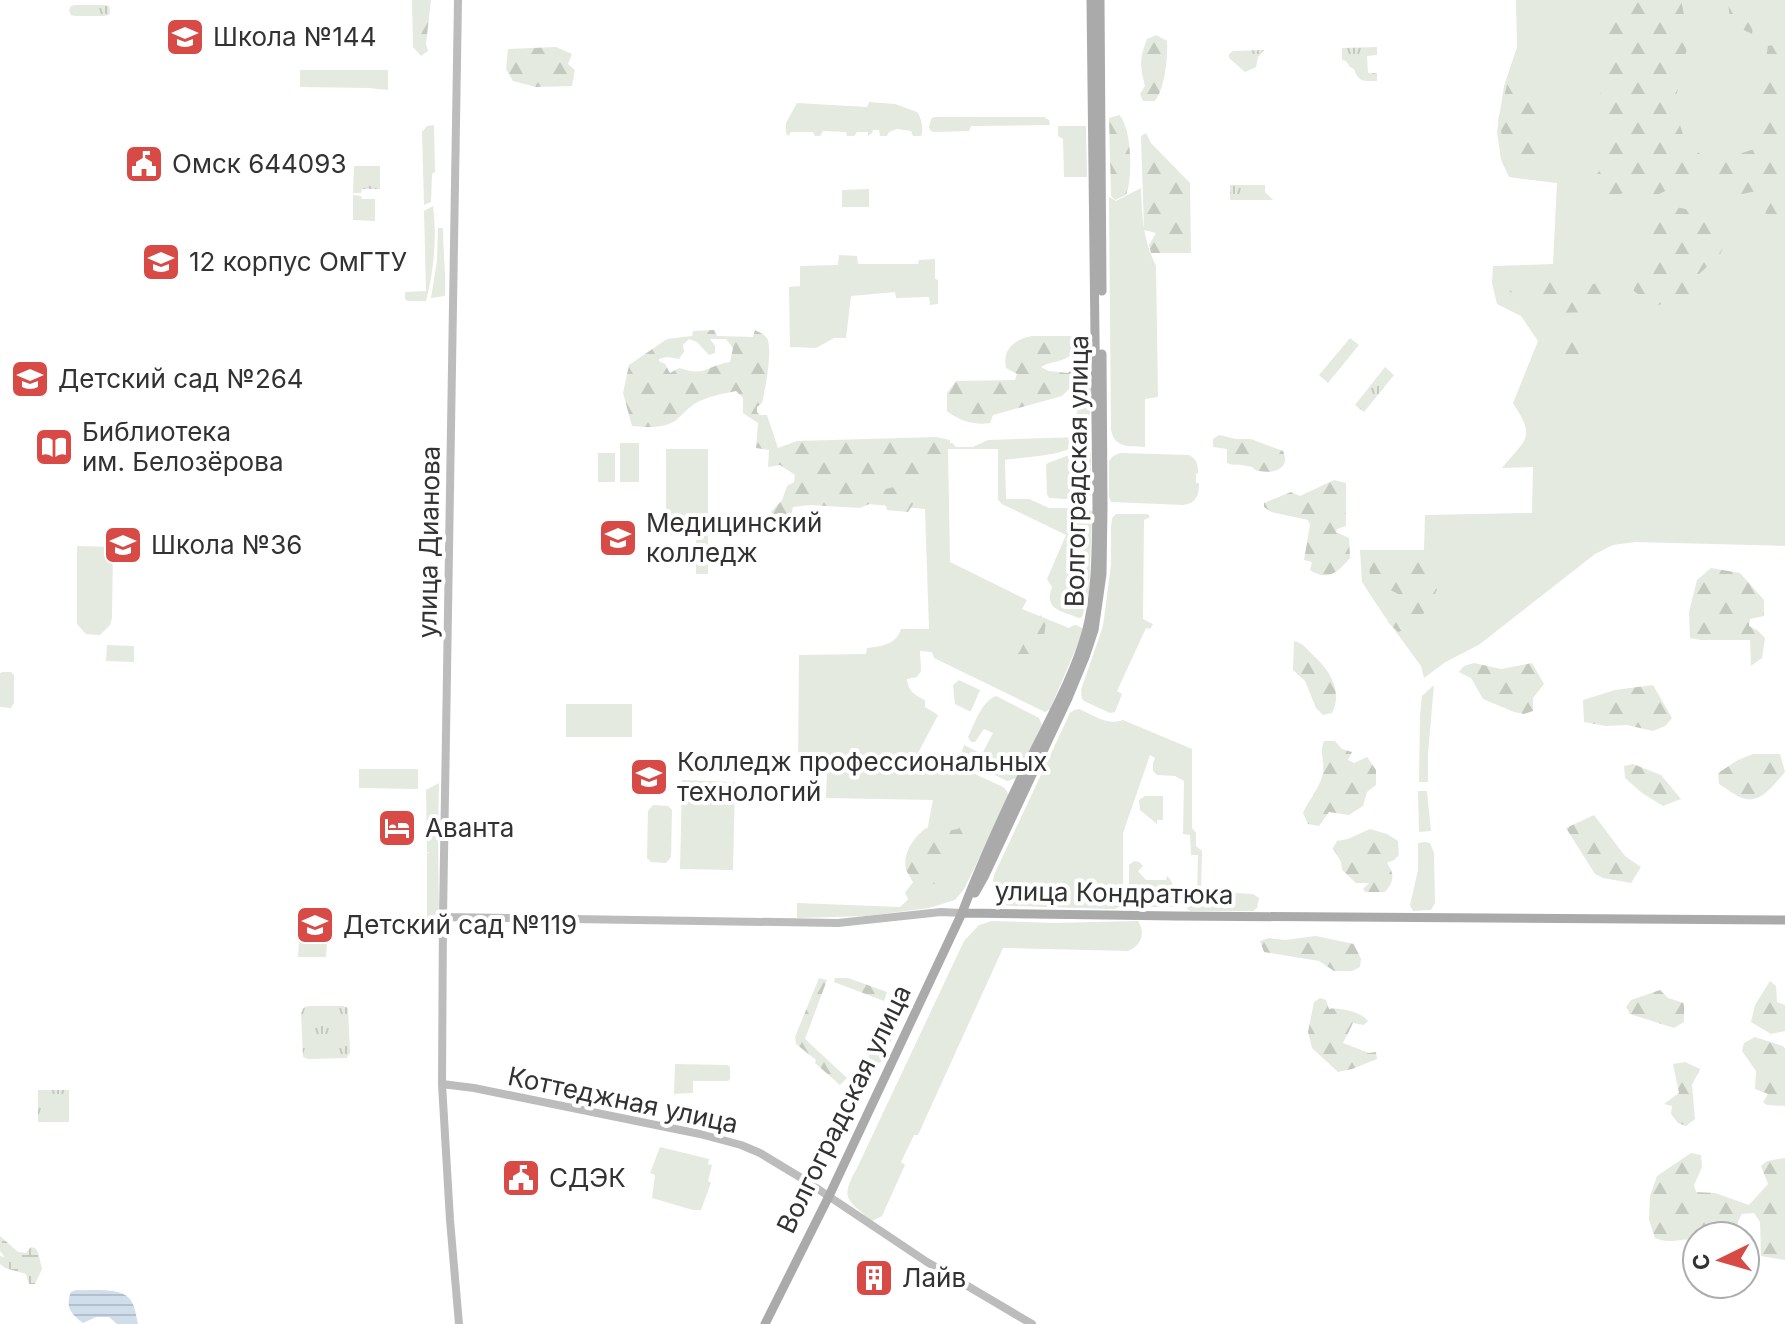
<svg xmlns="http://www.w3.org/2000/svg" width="1785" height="1324" font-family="Inter,sans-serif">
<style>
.grass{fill:#e4eadf}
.forest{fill:url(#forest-firs);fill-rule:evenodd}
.wetland{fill:url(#wetland-marsh)}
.park{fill:url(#park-tufts)}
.water{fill:url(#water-rules)}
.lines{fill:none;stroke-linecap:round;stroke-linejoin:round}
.secondary{stroke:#bcbcbc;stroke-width:8}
.primary{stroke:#aaa;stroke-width:9}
.labels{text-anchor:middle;stroke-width:8;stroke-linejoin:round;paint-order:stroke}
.poi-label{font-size:26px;fill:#323232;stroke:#fff;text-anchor:start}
.street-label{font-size:26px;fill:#323232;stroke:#fff}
</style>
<defs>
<pattern id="forest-firs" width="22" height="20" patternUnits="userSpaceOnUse" patternTransform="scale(2)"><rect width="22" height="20" fill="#e4eadf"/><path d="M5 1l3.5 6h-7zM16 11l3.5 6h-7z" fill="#c4c9c0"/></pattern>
<pattern id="wetland-marsh" width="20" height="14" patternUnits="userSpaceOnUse" patternTransform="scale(2)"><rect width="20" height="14" fill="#e4eadf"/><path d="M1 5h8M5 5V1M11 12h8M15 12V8" fill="none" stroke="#c4c9c0"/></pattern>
<pattern id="park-tufts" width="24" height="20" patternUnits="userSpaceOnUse" patternTransform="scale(2)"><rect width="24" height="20" fill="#e4eadf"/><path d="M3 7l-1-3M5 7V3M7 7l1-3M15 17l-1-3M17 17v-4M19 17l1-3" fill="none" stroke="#c4c9c0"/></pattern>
<pattern id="water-rules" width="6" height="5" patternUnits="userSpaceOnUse" patternTransform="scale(2)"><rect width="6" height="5" fill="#d0deeb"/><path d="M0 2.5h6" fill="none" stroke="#b3bfca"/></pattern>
</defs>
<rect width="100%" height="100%" fill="#fff"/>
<path class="grass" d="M1516,0H1785V546L1635,542L1613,545L1595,554L1480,644L1444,663L1424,678L1421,666L1383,614L1362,582L1360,550H1424L1425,515L1532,513L1533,467L1502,468C1527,437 1536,439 1513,403L1538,341L1521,316L1497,304L1492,283L1493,266L1553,264L1557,183L1509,177L1501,160L1497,132L1504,86L1517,47Z
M300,70H388V90L369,88L300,87Z
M869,102L895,104L917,112C921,116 924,130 921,136H913L911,131L897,129L889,132L887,136H880L879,130H873L872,133L868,136V132H857L854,136H847L846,132L823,131L820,136H815L813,132H791L788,136L786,133V123L797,103L867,107Z
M934,117H1044L1049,120L1050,125L971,126L969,131L934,132L931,131L929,128L931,119Z
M434,125L435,172L432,174L431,202L424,205L422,132L427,126Z
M1058,126H1086L1087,177H1064L1063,139L1058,136Z
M1141,188C1142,217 1143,240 1156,266L1158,397L1145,399V447C1128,446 1114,448 1111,429L1109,197L1116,201Z
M869,189V207H842V190Z
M433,206C437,237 434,270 426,301H408L405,299V292L426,291L424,211Z
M438,228H443C443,251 446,273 445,296L431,298L437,261Z
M839,255L857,256L858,264H918L919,260L935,259V279L938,280V304L930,305L929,297L896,298L895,292L851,296L846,338H834L816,348L790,347L789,287L800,286V266L838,265Z
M1079,437L1082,440C1068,457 1027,456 1005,460L1006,499H1029L1049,508H1087L1094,513L1092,516L1089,593L1082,617L1079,618C1060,610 1044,610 1052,587L1047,579L1066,535L1002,504L998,500V449H948L950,562L1027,600L1022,609L1069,628L1072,626L1076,625L1082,628L1083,632L1050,709L1045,712L934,658L932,652L920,651L921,671L917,677L907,679C908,692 915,695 925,700V707L938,715L918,753L913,758L902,754L897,763L919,774L930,753L1003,787L1007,791L1009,798L964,889L955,900L929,908L867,916L797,918V903L900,907L915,893L933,800L826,798L827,771L798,770L799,655L866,654L867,648C882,646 896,645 901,629H929L925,509L845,502L938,443H952L956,447H973L988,440Z
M620,443H639V482H620Z
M666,449H708V574H696V535H666Z
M1085,449L1089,450L1091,454V494L1089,498L1083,500L1049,498L1047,494L1046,465L1048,463Z
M598,453H615V482H598Z
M1120,453L1189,455C1197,459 1198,465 1198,473L1196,474V483H1199C1199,495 1197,503 1183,505L1111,502L1109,497V461L1113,456Z
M1116,514H1148L1150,517L1144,520L1143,619L1153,624L1150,629L1146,628L1117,691L1122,694L1115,712L1110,713L1084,701L1082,699L1081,690L1103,626L1111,565V527L1112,518Z
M77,546L113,547L112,618L110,625L100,635L86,634L77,624Z
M107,645L134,646V662L106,661Z
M3,672H11L14,675V703L11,708L0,707V673Z
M959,680L980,690L971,711H969L955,704L953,685Z
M1434,685L1428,753V782H1419L1420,715L1422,696Z
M996,696L1039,718L1042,725L1017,778L1007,781L964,760L961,755L964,745L982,754L993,733L984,729L975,742H971L968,737C975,723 981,702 996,696Z
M566,704H632V737H566Z
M1079,709C1093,715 1108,726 1123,720L1192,749V828L1196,833V846L1202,851L1201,891L1253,894L1259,898L1257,908L1253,911H1190L1184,905L1183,896L1197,894L1198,855H1191L1190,835L1183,834L1184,781L1175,776L1157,775L1153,771V763L1155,758L1150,755L1123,833V902L1122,906L1115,909L1012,906C994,905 991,891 994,875L1070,713L1074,710Z
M359,769H418V789L359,788Z
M682,780L735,782L733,870L680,869Z
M439,783L438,828L430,829L438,830L439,919H427V853H431L427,852L426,790Z
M1418,791H1427L1431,831L1419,832Z
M1145,796H1163V820H1157V824L1140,810L1139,800Z
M653,805L668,806L672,810L671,857L666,863L651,862L647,858L648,811Z
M1425,842L1430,843L1434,853L1435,903L1431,910L1413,911L1410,905L1418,870V843Z
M1134,861L1139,862L1143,866L1138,871L1146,880H1166L1167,876C1176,884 1174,894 1174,904L1172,907H1129V865Z
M992,921L1053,923L1138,921C1146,933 1141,946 1128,951L1003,948L918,1135H914L901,1162L905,1165L882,1216L872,1221C845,1198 840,1199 858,1166L964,941L979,925Z
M299,942H327L326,957H298Z
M883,1025H892L895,1028V1033L881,1062L875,1064L869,1058C867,1046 874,1033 883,1025Z
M675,1064L727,1065L730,1067V1079L728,1081H693V1093L674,1094Z
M660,1147L709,1159L708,1164L712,1165L708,1181L711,1183L701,1210H693L652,1198L655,1175L650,1173Z"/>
<path class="forest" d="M412,0H431L426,44L428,51L421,56L413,47Z
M1601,0H1681L1689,39L1674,106L1686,144L1713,163L1754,149L1760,96L1768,46L1785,43V245L1782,247L1763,228L1766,211L1776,194L1766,189L1737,195L1718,185L1722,175L1706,170L1696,173L1682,183L1655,196V203L1726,217L1729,229L1720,255L1699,274L1696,297L1653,306L1634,291L1629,271L1656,254L1633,235L1649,208L1647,196L1626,190L1613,200L1600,192L1596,176L1608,156L1600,89L1608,50L1600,5Z
M1728,0H1756L1752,34L1730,23Z
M1156,35L1167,41C1168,57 1165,88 1155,101H1143L1140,94L1145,86C1140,65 1139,60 1147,39Z
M556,47L572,54L568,64L575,70L572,86L536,87L513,81L506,69L508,49Z
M1521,79L1544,109L1541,147L1529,173L1505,146L1498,120L1507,85Z
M1119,115C1132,127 1133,178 1126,195L1115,200L1111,196L1109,118Z
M1146,133L1151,143L1190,183L1191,253H1151L1149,245L1156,233L1144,230L1141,136Z
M1542,281L1597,284L1622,293L1597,312L1547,313L1509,291Z
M714,330L717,336L753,337L755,330C758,332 764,334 766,337C774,345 765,391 762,403L757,407V412L760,415H767L778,448L797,441L936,437L950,440V446L944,448V465L914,480L889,481L882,484L886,489L905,484L918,490L917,498L908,512L887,510L882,494L874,502L860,508L810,505L793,507L788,528L779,526L771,512L782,500L787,486L794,482L795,475L780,465L768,467L769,450L756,448L758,423L743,413V398L736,391C721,394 706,397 694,404C687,409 681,416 675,421C661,429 646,427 632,426L623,393L629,365L667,339L692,336L693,331ZM689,339L697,342L709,355L715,353V346L710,339H726L733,348L730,362C705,366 707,377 679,368L670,373L665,364L659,361V359L667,357L679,359L684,352L683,345Z
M1561,333L1583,341L1593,356L1571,377L1554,357Z
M1032,336H1072L1073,353C1063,363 1053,360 1041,367L1049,371L1068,373L1083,357H1086L1091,392L1089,429L1083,434L1077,428L1076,382L1062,396L993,415L990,423C975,426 958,420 947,411V393L956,381L1015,380L1017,374L1006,368C1002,349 1015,339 1032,336Z
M1219,435L1236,439H1251L1283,451C1291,469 1274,474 1259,471C1250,469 1257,467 1247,466C1239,464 1234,466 1227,463V449L1213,447V439Z
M1334,480L1346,483V526L1337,529L1336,532L1349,538L1350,558C1338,572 1328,582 1310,570L1312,562L1304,560L1310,525L1308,520L1271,512L1264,507V503L1291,492L1300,496Z
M1410,552L1425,562L1437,590L1432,599L1444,604L1448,609L1445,613L1437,614L1430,608L1423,614L1425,623L1418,636L1408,641L1405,640V636L1409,628L1398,632L1387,621L1397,618L1398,613L1406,607C1398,590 1394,590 1376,589L1370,583L1369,554C1373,555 1377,557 1380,558C1390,560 1401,555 1410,552Z
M1711,568L1740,573L1764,600V616L1750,619L1749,626L1757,630L1765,638L1762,658L1751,666L1750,640H1701L1690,638L1689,612L1697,580Z
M1041,615L1046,623L1040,660L1027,671L1011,672L1006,668L1020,651L1031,628Z
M1294,641C1303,643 1308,650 1314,656C1330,671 1343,691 1332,713L1323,715L1316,708L1305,681L1293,670Z
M1474,663L1501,669L1532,663L1544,684L1533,698V711L1524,714L1514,712L1483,699L1471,678L1459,672L1464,666Z
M1653,685L1672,718L1665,726L1653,731L1627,725L1606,726L1584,722L1583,700L1615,690Z
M1324,741H1335L1342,749L1352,752L1348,760L1354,763L1367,757L1376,770V785L1367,792L1363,806L1349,815L1329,812L1319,826L1308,824L1303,813C1309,799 1320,788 1323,773C1325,761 1319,752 1324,741Z
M1753,754H1780L1785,772C1774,784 1761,805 1742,798C1734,795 1726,788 1719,784L1718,773L1738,760Z
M1633,764L1661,775L1681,799L1663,806L1642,793L1625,778L1624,766Z
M1594,815L1625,856L1641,867L1631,883L1603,878L1595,874L1566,828Z
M965,819C968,834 967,842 958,854L945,852V858L942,861L948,864L949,871L948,878L921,889L916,898L908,899L905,893L913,882C911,878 908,874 906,870C902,853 914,837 926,828L940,832L958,829Z
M1370,829L1387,834L1398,841L1399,855L1394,860L1387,863C1395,874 1394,882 1385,892H1365L1363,889L1369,883H1356L1342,870L1341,862L1333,848L1337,841L1348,839Z
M1316,936L1354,944L1361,959L1360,967L1352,971H1334L1319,961L1264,952L1260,941L1269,938L1285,940Z
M819,978L827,980L805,1039L847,1078L840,1085L815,1063L816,1060L796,1044L795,1037Z
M835,978H848L887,992L884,1001L834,982Z
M1770,981L1776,986L1777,1002L1785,1005V1031L1771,1034L1751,1022L1755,1005Z
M1660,990L1668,998L1684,1003V1022L1674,1028L1630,1014L1626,1007L1631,1000Z
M1320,998L1326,1000L1329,1009C1340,1007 1361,1012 1368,1021L1364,1025L1353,1023L1343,1043L1369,1053L1376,1052L1377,1059L1352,1069L1338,1072L1312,1048L1308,1032L1314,1002Z
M1755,1037L1783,1046L1785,1049V1106L1767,1105L1763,1102L1768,1094L1755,1089L1756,1071L1742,1051L1744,1043Z
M1685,1062L1700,1069L1692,1085L1695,1119L1686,1126L1678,1123L1671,1114L1672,1106L1664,1104L1679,1093L1673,1064Z
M1691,1153L1701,1155L1702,1167L1694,1185L1696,1192L1715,1193L1749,1205L1768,1184L1761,1166L1767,1161L1785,1158V1260L1761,1256L1760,1222L1754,1213L1742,1214L1738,1221L1737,1236H1697V1243C1686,1236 1680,1242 1668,1241C1663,1241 1659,1239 1655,1238L1649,1220L1650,1196L1657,1176Z"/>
<path class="wetland" d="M0,1236L18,1252L26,1253L31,1247L35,1248L38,1252L42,1269L35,1284H29L26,1274L5,1268L0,1264V1256L5,1257L0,1251Z"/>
<path class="park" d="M75,5H104L109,6L110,10L109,15L104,16H75L71,15L69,10L71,6Z
M1377,47V55L1367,56L1368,73H1377V81C1364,81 1359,83 1354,69L1350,67L1346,61L1342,60V48Z
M1264,50L1258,57L1256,67L1245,72L1229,58V54L1233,51Z
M354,166H380V189H362L361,193H353Z
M1230,185H1265V192L1273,200H1230Z
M353,195L361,196L362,199H375V221L353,220Z
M1350,338L1359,345L1328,383L1319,375Z
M1385,367L1394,375L1364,412L1355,405Z
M308,1006H343L348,1008L350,1052L347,1058L308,1059L303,1057L301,1013L304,1007Z
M38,1090H69V1122H38Z"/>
<path class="water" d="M76,1290C90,1291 118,1287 129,1298C135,1304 136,1316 138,1324H117L109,1317H96L83,1323C71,1314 65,1307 71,1292Z"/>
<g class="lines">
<path class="secondary" d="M458,0L443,917L442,1084L450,1220L459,1324
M443,917L838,923L941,912L962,913
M442,1084L474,1088L700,1134L741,1145L760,1153L803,1179L927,1262L1032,1324"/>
<path class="primary" d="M1100,0L1102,291
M975,893L984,877L1068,698L1085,657L1094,630L1102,574L1103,506L1102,354
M962,913L1176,916L1785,920
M765,1324L829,1196L962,913C984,855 1010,800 1037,745C1055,709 1075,672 1086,633C1097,592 1096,549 1097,506L1091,0"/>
</g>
<defs>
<g id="school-square" transform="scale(2)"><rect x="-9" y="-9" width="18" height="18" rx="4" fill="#d84a45" stroke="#fff"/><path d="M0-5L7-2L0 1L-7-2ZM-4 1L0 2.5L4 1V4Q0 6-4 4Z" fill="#fff"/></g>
<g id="civic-square" transform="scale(2)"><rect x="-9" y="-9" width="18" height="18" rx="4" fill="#d84a45" stroke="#fff"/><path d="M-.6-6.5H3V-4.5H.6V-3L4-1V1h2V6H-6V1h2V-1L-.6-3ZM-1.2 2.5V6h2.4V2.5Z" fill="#fff"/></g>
<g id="university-square" transform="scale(2)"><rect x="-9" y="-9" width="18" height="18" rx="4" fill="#d84a45" stroke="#fff"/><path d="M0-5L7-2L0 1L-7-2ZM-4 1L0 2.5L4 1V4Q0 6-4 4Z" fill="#fff"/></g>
<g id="library-square" transform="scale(2)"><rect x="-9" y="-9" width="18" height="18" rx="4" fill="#d84a45" stroke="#fff"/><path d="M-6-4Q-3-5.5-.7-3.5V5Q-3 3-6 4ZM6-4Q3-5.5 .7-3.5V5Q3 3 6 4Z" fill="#fff"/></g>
<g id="hotel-square" transform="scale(2)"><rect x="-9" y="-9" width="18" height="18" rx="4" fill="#d84a45" stroke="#fff"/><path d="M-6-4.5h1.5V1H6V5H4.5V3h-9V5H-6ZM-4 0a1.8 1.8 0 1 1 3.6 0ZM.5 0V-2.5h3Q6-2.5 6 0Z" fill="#fff"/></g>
<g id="building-square" transform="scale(2)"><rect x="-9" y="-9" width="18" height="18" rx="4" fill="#d84a45" stroke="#fff"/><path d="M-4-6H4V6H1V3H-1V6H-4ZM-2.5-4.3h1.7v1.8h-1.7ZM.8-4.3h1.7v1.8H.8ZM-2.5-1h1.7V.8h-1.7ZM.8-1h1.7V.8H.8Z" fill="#fff"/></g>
</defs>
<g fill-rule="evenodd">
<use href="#school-square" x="185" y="37"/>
<use href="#civic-square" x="144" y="164"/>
<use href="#university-square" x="161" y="262"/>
<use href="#school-square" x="30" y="379"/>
<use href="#library-square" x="54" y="447"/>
<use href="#university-square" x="618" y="538"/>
<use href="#school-square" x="123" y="545"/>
<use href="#university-square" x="649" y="777"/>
<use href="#hotel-square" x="397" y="828"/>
<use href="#school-square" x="315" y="925"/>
<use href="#civic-square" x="521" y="1178"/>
<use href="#building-square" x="874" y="1278"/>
</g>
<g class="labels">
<g class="poi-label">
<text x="213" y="46">Школа №144</text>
<text x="172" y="173">Омск 644093</text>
<text x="189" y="271">12 корпус ОмГТУ</text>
<text x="58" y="388">Детский сад №264</text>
<text x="82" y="441">Библиотека<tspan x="82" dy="30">им. Белозёрова</tspan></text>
<text x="646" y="532">Медицинский<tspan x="646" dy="30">колледж</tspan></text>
<text x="151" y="554">Школа №36</text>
<text x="677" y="771">Колледж профессиональных<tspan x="677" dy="30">технологий</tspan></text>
<text x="425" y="837">Аванта</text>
<text x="343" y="934">Детский сад №119</text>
<text x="549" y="1187">СДЭК</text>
<text x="902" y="1287">Лайв</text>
</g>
<g class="street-label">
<text transform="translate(1077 471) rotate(-89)" y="9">Волгоградская улица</text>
<text transform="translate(429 542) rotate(-89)" y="9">улица Дианова</text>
<text transform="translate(1114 893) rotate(1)" y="9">улица Кондратюка</text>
<text transform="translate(623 1100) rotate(12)" y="9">Коттеджная улица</text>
<text transform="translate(844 1109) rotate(-64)" y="9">Волгоградская улица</text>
</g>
</g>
<g transform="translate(1721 1260) rotate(265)"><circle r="38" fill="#ffffff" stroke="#adadad" stroke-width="2"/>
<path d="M0-6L14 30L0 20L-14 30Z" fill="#d84a45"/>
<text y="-12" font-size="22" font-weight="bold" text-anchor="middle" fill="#323232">С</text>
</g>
</svg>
